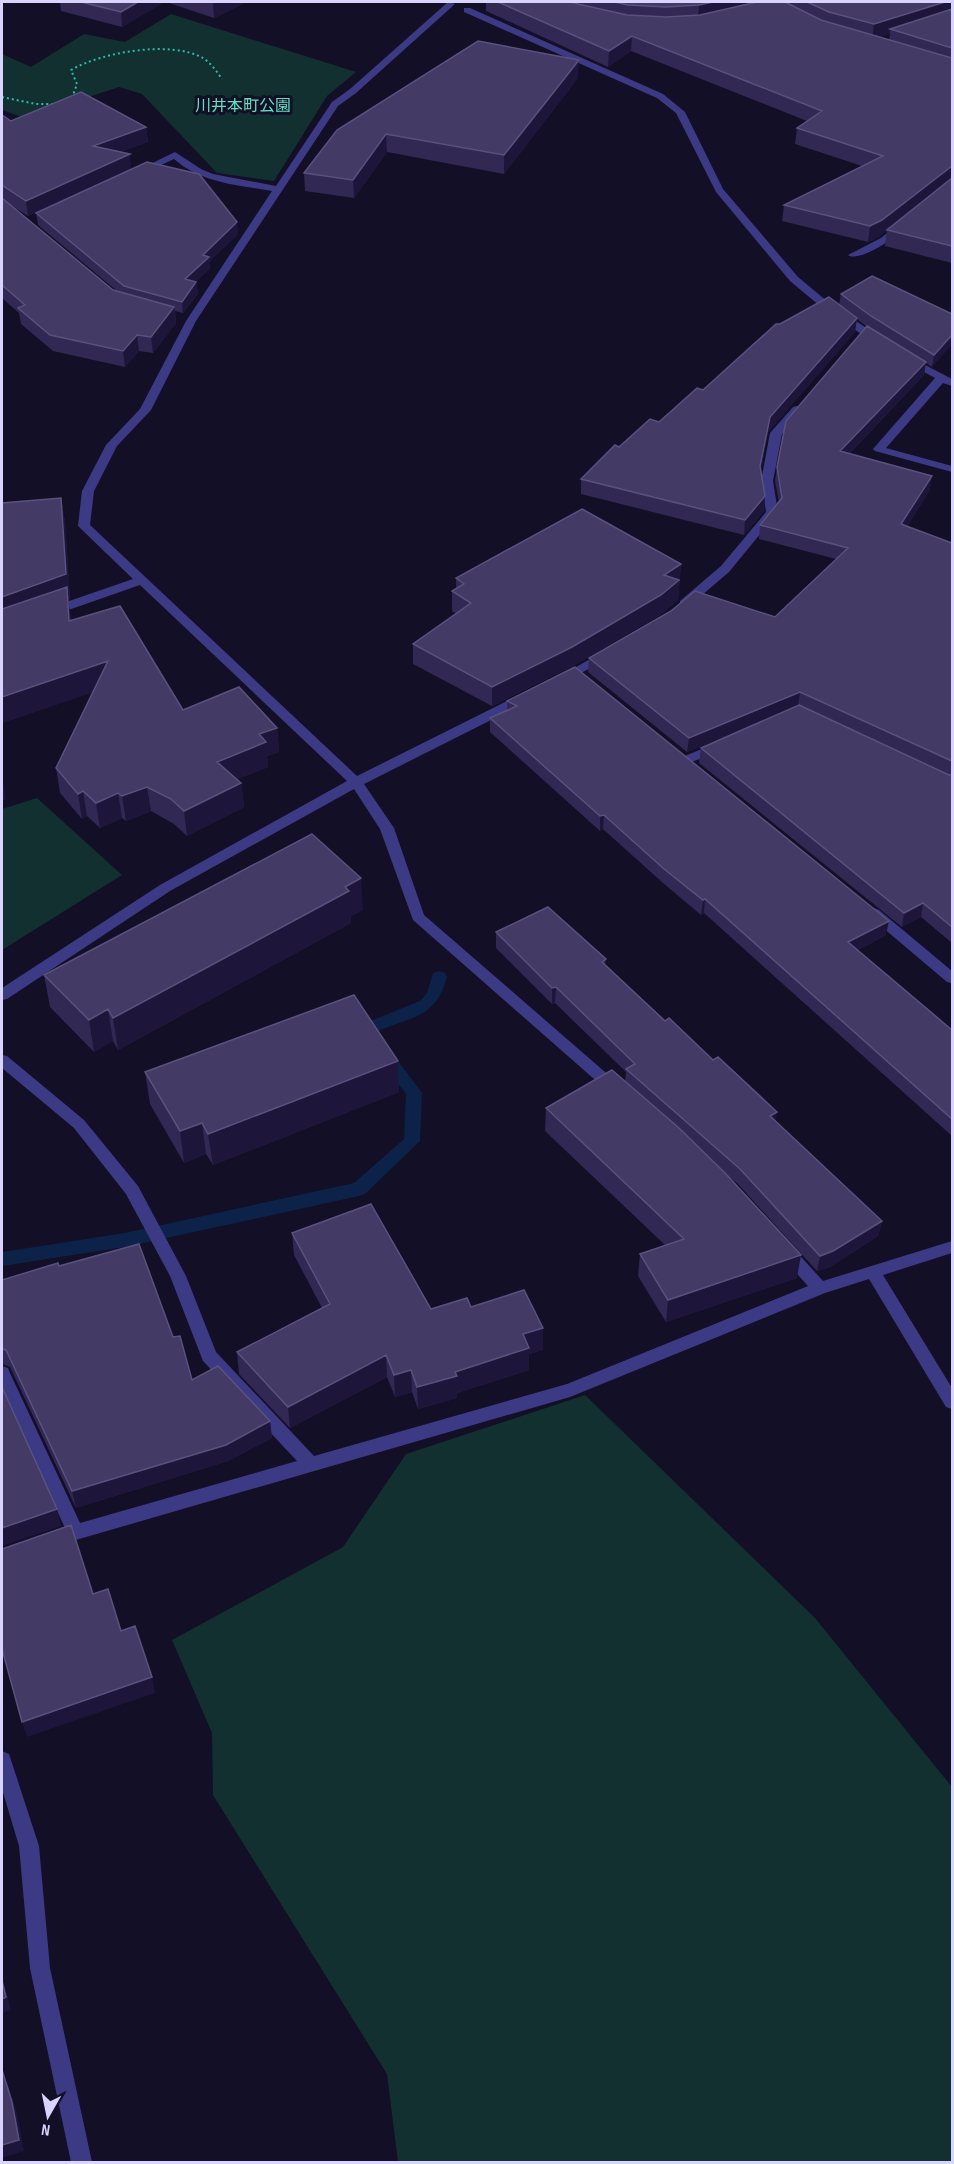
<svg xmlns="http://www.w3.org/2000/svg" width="954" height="2164" font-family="'Sofia Sans Condensed','Noto Sans JP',sans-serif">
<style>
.green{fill:#12302f}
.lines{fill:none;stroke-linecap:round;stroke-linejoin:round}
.stream{fill:#0c2248;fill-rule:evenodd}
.path{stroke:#2fb8b0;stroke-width:2;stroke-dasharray:2 3;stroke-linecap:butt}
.minor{fill:#3d3a85;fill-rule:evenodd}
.wall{fill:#312854;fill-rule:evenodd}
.shaded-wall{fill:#1d163a}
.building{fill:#433a66;stroke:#5a527e;stroke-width:1.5}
.labels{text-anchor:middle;stroke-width:6;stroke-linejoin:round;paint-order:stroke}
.far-park-label{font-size:16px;fill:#5fe0c0;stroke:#130f26}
</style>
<rect width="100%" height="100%" fill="#130f26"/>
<path class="green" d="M171,14L356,72L327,96L274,181L217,173L142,94L119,87L25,118L2,110V54L31,67L84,34L125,42Z
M37,798L122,875L2,950V809Z
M585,1395L815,1618L952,1787V2162H398L387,2074L213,1795L212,1733L172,1640L343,1547L406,1454Z"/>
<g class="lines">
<path class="stream" d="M439,971L445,973L447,977C436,1017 415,1016 380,1030L378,1034L422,1093L420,1141L365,1194L359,1196L125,1247L2,1266V1252L125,1233L354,1183L404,1139L406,1094L362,1035L368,1022L420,1001L427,993L433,973Z"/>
<path class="path" d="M2,97L36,104H54
M72,98L77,84L71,70C102,52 171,40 203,58C211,63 217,72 222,79"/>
<path class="minor" d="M448,2L455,4L356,93L338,106L196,321L151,410L117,446L94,491L90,525L357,776L519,695H529L530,698L529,701L364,784L394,828L424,915L620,1085L623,1089L620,1093H610L413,920L380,829L354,789L170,891L7,999L2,1000V988L160,885L347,781L140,585L54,615H46L44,612L46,609L133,579L78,526L82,491L106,445L140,409L186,321L272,191C238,185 201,183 174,159L142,174L134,172L175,152L201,169L213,174L276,186L332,102L350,89Z
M464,8H470L663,94L685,112L723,189L798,277L828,302L884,340V344H876L820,306L790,281L716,192L676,113L657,98L464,12Z
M897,225L906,227C897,237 859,263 848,255L881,238Z
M908,356L952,379V386L943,383L886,448L952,466V472L875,451L873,449L935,378L904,361L903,359Z
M797,406L803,409L782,434L773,481L778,512L729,572L688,607H680V601L721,566L766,512L761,481L770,433L793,407Z
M606,650L612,654L610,657L565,682H557L555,679Z
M717,743L722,744L724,747L722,750L687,764L680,760L682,757Z
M874,908L879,910L952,971V983L947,982L869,916L867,913L869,910Z
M2,1055L7,1056L84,1120L138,1186L186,1276L216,1352L314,1456L567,1384L808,1286L781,1256L779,1252L781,1248L787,1246L793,1248L823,1281L952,1241V1253L883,1275L952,1388V1409L946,1407L869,1279L825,1293L570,1397L55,1546L49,1543L46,1538L49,1533L65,1528L2,1390V1366L8,1368L10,1373L80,1523L297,1461L203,1361L170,1276L126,1194L74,1128L2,1068Z
M2,1751L9,1754L11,1760L39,1846L50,1968L92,2162H71L30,1968L19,1846L2,1789Z"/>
</g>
<path class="wall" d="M60,2H164L122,27L61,11Z
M166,2H246L214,18Z
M486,2H952V263L885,246L887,230L880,236L868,242L782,221L784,205L862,166L795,144L797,128L807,121L631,51L608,67L486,11ZM890,34L889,40L880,37Z
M578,78L504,174L387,152L354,198L305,191L304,173L337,130Z
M2,115L11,121L146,127L148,142L120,152L131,169L238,234L209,262L210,269L195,282H196L198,294L183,313L175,311L176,323L153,353L139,351L125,367L53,351L21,324L19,313L2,298ZM106,181L36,213L38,225L117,291L113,290L6,202L28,216Z
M841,294L952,314L932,367L926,363L924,375L849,454L930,490L907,526L952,543V943L921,917L902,927L699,763L701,748L786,711L687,752L588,672L589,658L775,617L836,559L759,539L760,525L779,502L775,481L777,467L867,327L857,319L855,332L768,432L761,470L764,511L744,535L581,494V479L619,447L659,422L703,390L780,324L839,305Z
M61,498L65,522L70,599H68L71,620L183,710L277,728L279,752L267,756L268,767L237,779L241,783L244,807L187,836L174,824L151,811L126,821L122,818L100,828L87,816L82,819L60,793L56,768L93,692L2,723Z
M681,564L678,600L660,615L571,667L492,706L413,664V644L456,614L452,611V591L456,588V578Z
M575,667L886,935L858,950L952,1030V1136L704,913L701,915L663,883L603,829L600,831L490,732V718L507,710V701Z
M363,910L351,916V923L118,1050L113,1041L94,1052L50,1007L44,975Z
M496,932L606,959L605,965L776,1122L882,1221L878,1236L830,1267L817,1271L738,1184L728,1176L797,1278L666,1322L638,1276L640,1254L665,1245L545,1131L546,1108L625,1082L626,1072L555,1003L552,1004L496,948Z
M398,1061L399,1092L213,1165L206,1154L184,1163L150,1104L145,1072Z
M292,1233L431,1309L471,1307L543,1350L529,1354V1370L457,1393V1398L418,1409L412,1392L395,1397L387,1377L290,1428L239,1374L237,1352L322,1308L294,1255Z
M59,1266L173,1337L192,1380L270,1421L272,1438L228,1461L76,1508L10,1367L2,1364V1280Z"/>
<path class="shaded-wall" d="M138,2H164L122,27L121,12Z
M215,2H246L214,18L213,3Z
M713,2H763L698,20L699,5Z
M945,2H952V13L890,29V34L872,40L874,24Z
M632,36L631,51L608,67L609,51Z
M579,60L578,78L504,174V155Z
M146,127L148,142L95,161L93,146Z
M386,134L387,152L354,198L353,180Z
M130,154L131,169L28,216L26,201Z
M952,166L951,181L880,236L868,242L870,226Z
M237,222L238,234L209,262L210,269L186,291L185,279L203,255Z
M196,282L198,294L183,313L182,302Z
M174,307L176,323L153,353L151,337Z
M857,318L855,332L768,432L759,481L760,466L770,417Z
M137,335L139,351L125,367L123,351Z
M952,335V345L932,367L934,355Z
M926,362L924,375L838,465L840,451Z
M932,476L930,490L899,538L901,524Z
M765,496L764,511L744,535L745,520Z
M61,498L65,522L70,599H68L70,612L72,646L2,623V597Z
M681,564L678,600L660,615L571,667L492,706V687Z
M108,661L112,686L2,723V697Z
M800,692L798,706L687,752L689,738Z
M277,728L279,752L267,756L268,767L219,786L217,762L259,734Z
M2,777L6,799L2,801Z
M241,783L244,807L187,836L184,811Z
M147,787L151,811L126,821L122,796Z
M83,791L87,816L82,819L78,794Z
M118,793L122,818L100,828L96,803Z
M604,815L603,829L600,831V816Z
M361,878L363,910L351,916V923L118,1050L113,1018Z
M705,899L704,913L701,915L703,900Z
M923,903L921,917L902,927L904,913Z
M889,921L886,935L846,956L848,942Z
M556,987L555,1003L552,1004V988Z
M108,1009L113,1041L94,1052L89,1020Z
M398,1061L399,1092L213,1165L208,1134Z
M777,1112L775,1128L770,1116Z
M202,1123L206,1154L184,1163L180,1131Z
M882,1221L878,1236L830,1267L817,1271L820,1256Z
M801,1255L797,1278L666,1322L668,1300Z
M543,1328V1350L529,1354V1370L457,1393V1398L418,1409L417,1387L455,1372L523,1334Z
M386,1355L387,1377L290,1428L288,1407Z
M411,1370L412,1392L395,1397L394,1375Z
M270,1421L272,1438L228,1461L76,1508L72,1491Z
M57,1509L61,1526L2,1546V1528Z
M152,1677L155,1693L27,1737L22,1722Z
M2,1974L11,2010L2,2013Z
M2,2067L17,2113L24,2151L2,2158Z"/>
<path class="building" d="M81,2H138L121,12Z
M498,2H569L627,15L666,17L700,15L757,2H785L821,20L952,58V166L882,220L870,226L784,205L883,156L797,128L822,111L632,36L609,51Z
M615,2H713L699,5L666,7L628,5Z
M807,2H945L874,24L829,12Z
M952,9V48L890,29Z
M478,41L579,60L504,155L386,134L353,180L304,173L337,130Z
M81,92L146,127L93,146L130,154L26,201L2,185V115L11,121Z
M147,162L199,174L237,222L203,255L209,257L185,279L196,282L182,302L124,286L36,213Z
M952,178V246L887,230Z
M2,198L113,290L174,307L151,337L137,335L123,351L50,335L18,308L25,305L2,285Z
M872,276L952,314V335L934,355L871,316L841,294Z
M829,297L857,318L770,417L760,466L765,496L745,520L581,479L615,445L619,447L650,419L659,422L697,388L703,390L776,324H780Z
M867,326L926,362L840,451L932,476L901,524L952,543V761L800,692L689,738L589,658L671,611L695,591L775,617L848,548L760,525L782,498L777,467L786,421Z
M61,498L66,574L2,597V503Z
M582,509L681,564L664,575L679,580L661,595L572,647L492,687L413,644L471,603L452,591L464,584L456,578Z
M67,587L69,621L120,606L183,710L239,687L277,728L259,734L266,742L217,762L241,783L184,811L171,799L147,787L122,796L118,793L96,803L83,791L78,794L56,768L108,661L2,697V609Z
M575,667L889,921L848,942L952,1030V1119L705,899L703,900L664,869L604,815L600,816L490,718L517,706L507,701Z
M799,705L949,775H952V927L923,903L904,913L701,748Z
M312,834L361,878L345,887L349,891L113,1018L108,1009L89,1020L44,975Z
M548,907L606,959L602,962L665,1021L669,1018L713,1060L718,1057L777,1112L770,1116L882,1221L833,1251L820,1256L740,1169L626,1069L635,1064L556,987L552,988L496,932Z
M354,995L398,1061L208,1134L202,1123L180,1131L145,1072Z
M612,1070L679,1128L725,1173L801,1255L668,1300L640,1254L684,1239L546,1108Z
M371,1204L431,1309L467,1298L471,1307L524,1290L543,1328L523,1334L529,1348L455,1372L457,1376L417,1387L411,1370L394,1375L386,1355L288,1407L237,1352L330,1304L292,1233Z
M139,1244L173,1337L180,1336L192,1380L218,1366L270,1421L226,1445L72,1491L6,1350L2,1349V1280L58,1263L59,1266Z
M2,1387L57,1509L2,1528Z
M71,1525L93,1594L108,1589L121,1631L135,1626L152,1677L22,1722L2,1649V1549Z
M2,1981L6,1997L2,1999Z
M2,2070L12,2102L19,2140L2,2145Z"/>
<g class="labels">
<g class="far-park-label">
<text x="243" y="111">川井本町公園</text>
</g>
</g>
<rect width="954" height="2164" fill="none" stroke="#d9d4ff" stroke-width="6"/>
<g transform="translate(48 2116) rotate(189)" stroke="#130f26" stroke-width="4.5" paint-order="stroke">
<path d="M0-4.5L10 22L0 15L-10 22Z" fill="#d9d4ff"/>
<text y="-9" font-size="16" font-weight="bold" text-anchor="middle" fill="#d9d4ff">N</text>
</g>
</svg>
